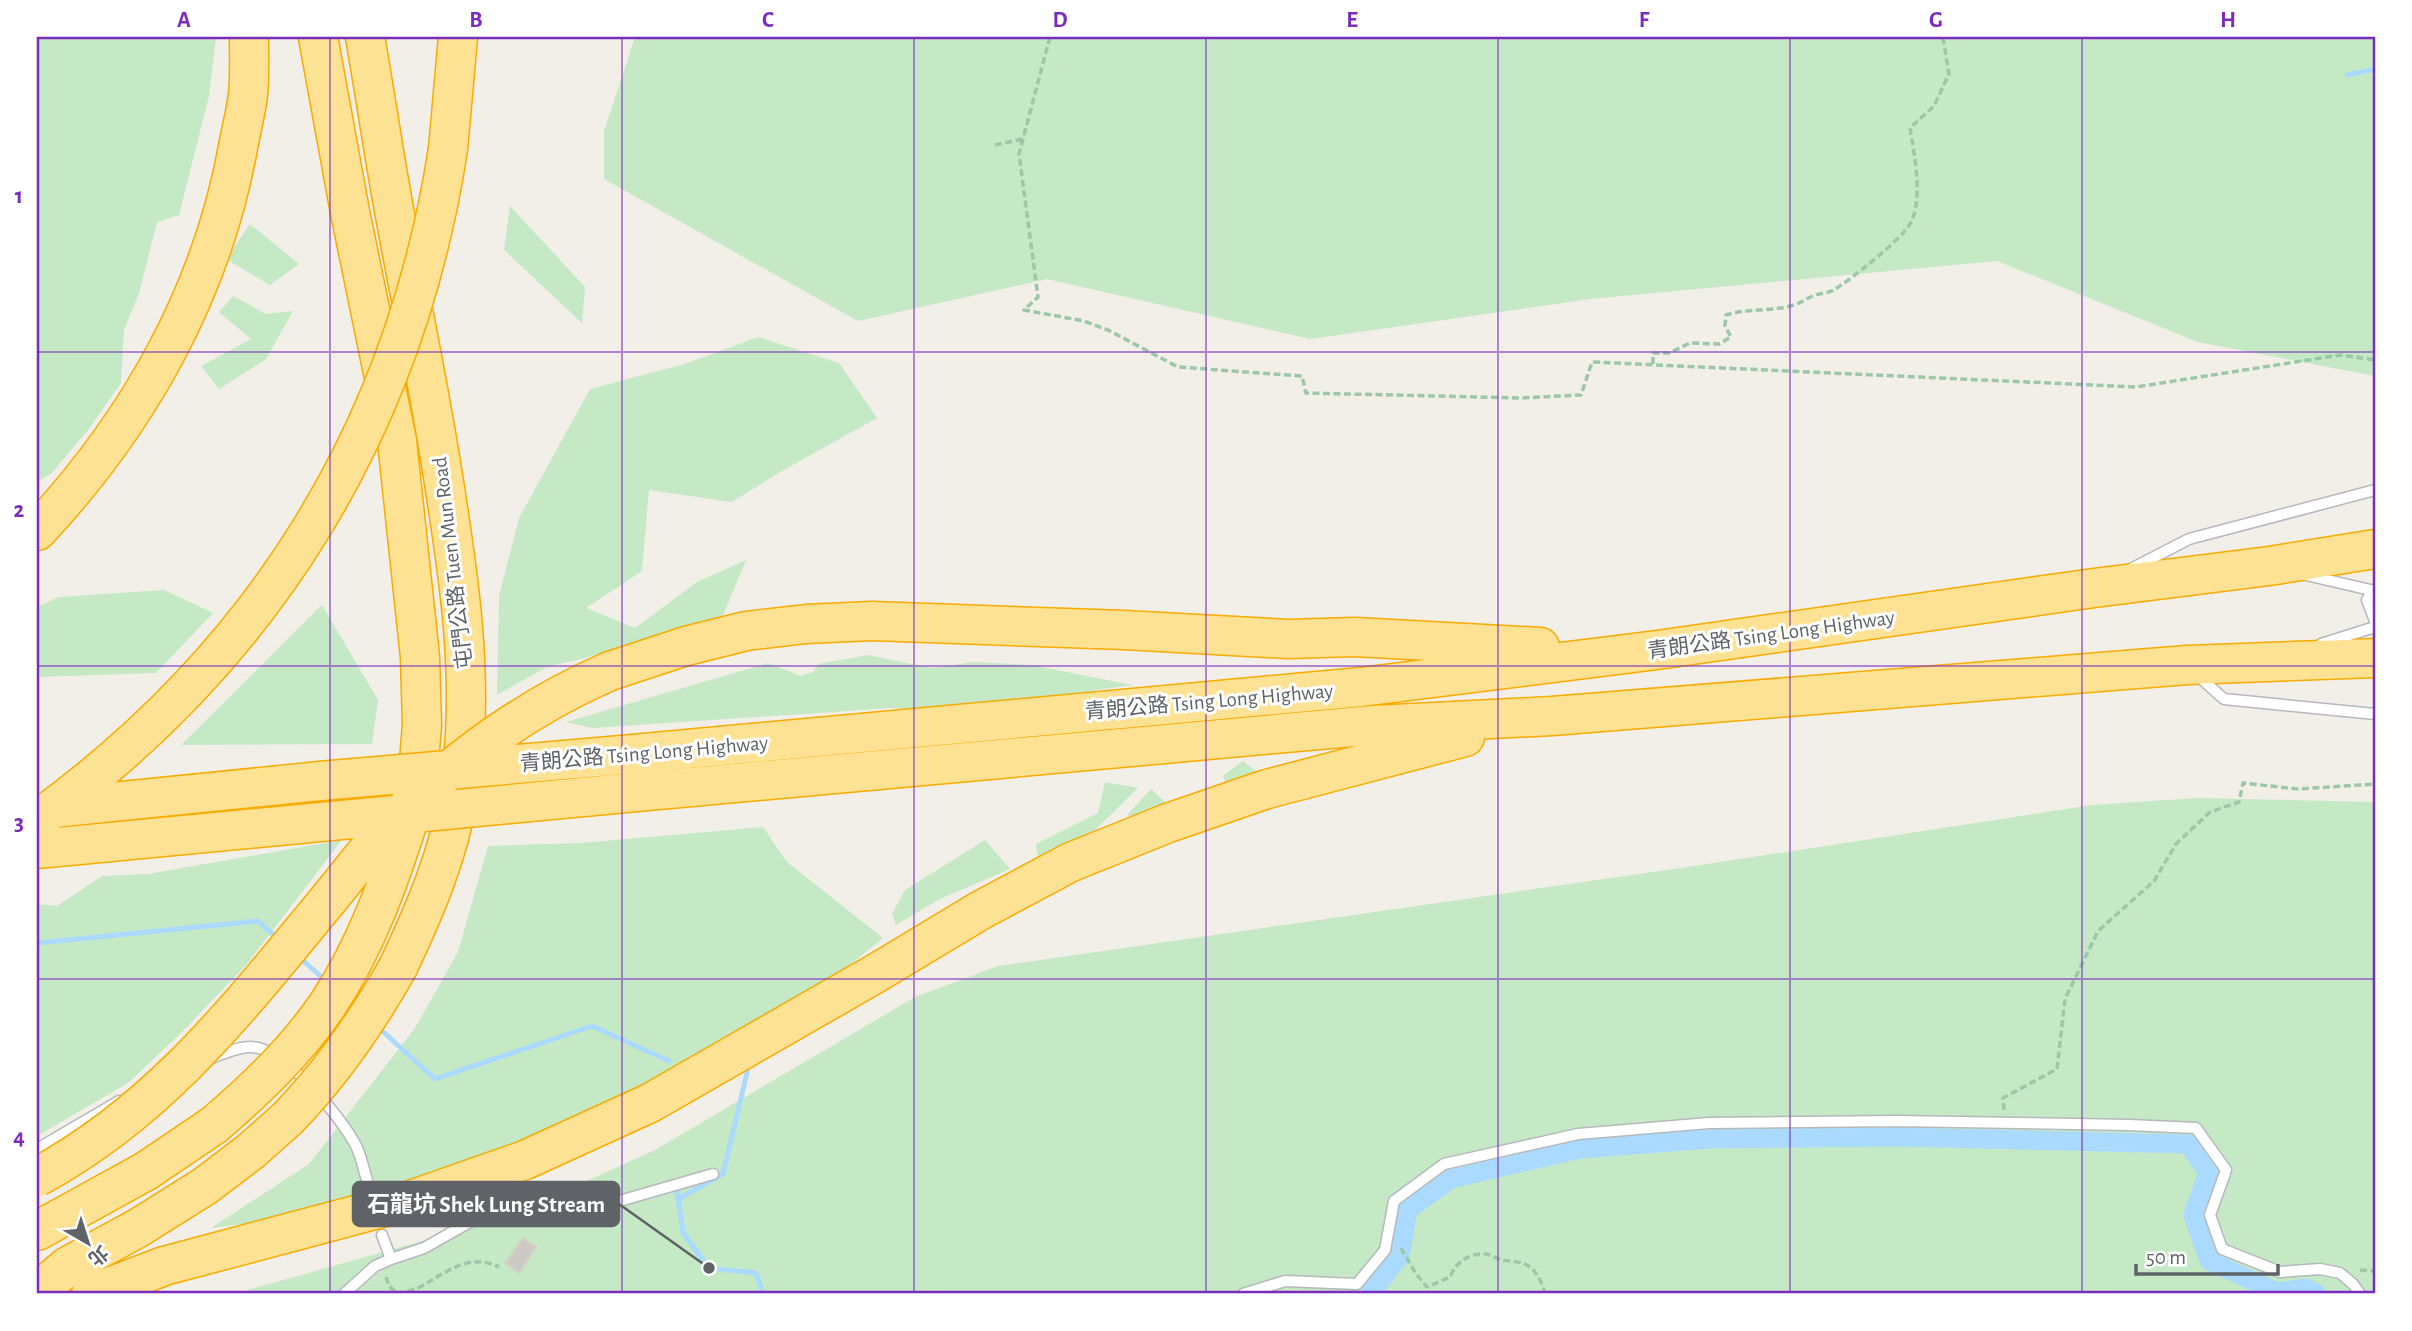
<svg xmlns="http://www.w3.org/2000/svg" width="2412" height="1331" font-family="'Alegreya Sans','Noto Sans TC',sans-serif">
<style>
.green{fill:#c5e8c5}
.lines{fill:none;stroke-linecap:round;stroke-linejoin:round}
.stream{stroke:#aadaff;stroke-width:5}
.canal{stroke:#aadaff;stroke-width:19}
.building{fill:#cccac5;stroke:#d6d1c6;stroke-width:2}
.service-casing{stroke:#b5b8bc;stroke-width:13}
.motorway-casing{stroke:#f9ab00;stroke-width:41}
.path{stroke:#9cc7a9;stroke-width:3.5;stroke-dasharray:7 3.5;stroke-linecap:butt}
.service{stroke:#fff;stroke-width:10}
.motorway{stroke:#fde293;stroke-width:38}
.motorway-bridge-casing{stroke:#f9ab00;stroke-width:41;stroke-linecap:butt}
.motorway-bridge{stroke:#fde293;stroke-width:38}
.grid{fill:none;stroke:#7b2cbf;stroke-width:2;stroke-opacity:0.55}
.labels{text-anchor:middle;stroke-width:6;stroke-linejoin:round;paint-order:stroke}
.street-label{font-size:21px;fill:#5f6368;stroke:#fff}
.leader{fill:none;stroke:#5f6368;stroke-width:2.5}
.callout-dot{fill:#5f6368;stroke:#fff;stroke-width:2.5}
.callout{fill:#5f6368;stroke:#5f6368;stroke-width:2.5}
.callout-label{font-size:23px;text-anchor:middle;font-weight:bold;fill:#fff}
.neatline{fill:none;stroke:#7b2cbf;stroke-width:2.5}
.grid-label{font-size:23px;text-anchor:middle;font-weight:bold;fill:#7b2cbf}
</style>
<rect width="100%" height="100%" fill="#f1efe8"/>
<path class="green" d="M37,37H216L209,96L179,215L157,222L139,293L124,330L121,383L88,430L52,473L37,482Z
M635,37H2375V376L2198,342L1997,261L1590,299L1310,339L1047,279L858,321L604,179V131Z
M510,206L585,287L582,323L504,250Z
M250,224L299,264L270,285L226,259Z
M233,296L266,314L293,311L266,359L219,389L201,366L251,339L219,312Z
M758,337L839,363L877,418L780,472L732,502L649,490L642,571L586,608L635,628L697,582L746,560L722,618L622,649L547,667L497,695L499,596L519,518L590,389L685,364Z
M164,590L213,613L156,673L37,677V607L59,597Z
M322,605L378,700L372,744L181,745Z
M868,655L931,668L974,662L1032,665L1132,685L948,711L891,708L592,728L566,722L768,663L801,676L813,672L818,664Z
M1243,761L1262,776L1227,787L1223,776Z
M1105,782L1138,788L1095,830L1038,859L1036,844L1098,813Z
M1151,789L1166,803L1145,821L1127,815Z
M2198,798L2375,802V1294H234L507,1217L655,1150L915,997L998,966L1681,868L2092,805Z
M763,827L787,862L883,938L826,984L555,1139L276,1220L211,1228L309,1164L415,1028L458,952L488,846L581,843Z
M342,840L246,965L182,1032L128,1083L37,1136V904L57,906L102,876L148,874Z
M985,840L1010,869L940,899L896,925L892,914L905,890Z"/>
<g class="lines">
<path class="stream" d="M2347,75L2375,69
M37,943L258,921L277,938
M298,956L327,982
M379,1028L435,1079L592,1026L669,1061
M676,1185L683,1233L709,1268L756,1273L763,1294
M678,1199L723,1174L749,1064"/>
<path class="canal" d="M1370,1294L1400,1256L1408,1210L1451,1179L1580,1149L1710,1139L1898,1137L2188,1144L2208,1173L2193,1215L2209,1261L2277,1292L2306,1288L2317,1294"/>
</g>
<path class="building" d="M523,1238L536,1247L519,1273L505,1263Z"/>
<g class="lines">
<g class="service-casing">
<path id="service" d="M2131,569L2189,539L2375,490
M2306,575L2375,591
M2373,590L2367,600L2375,621
M2321,644L2375,627
M2196,674L2224,699L2375,714
M209,1059C222,1054 237,1047 251,1047C284,1047 340,1116 355,1144C361,1154 363,1168 367,1180
M37,1149L119,1101
M391,1259L424,1248L521,1193L616,1202L713,1174
M344,1294L375,1266L391,1259L382,1235
M1243,1294L1285,1281L1357,1284L1385,1250L1394,1201L1444,1164L1578,1134L1709,1123L1898,1121L2129,1125L2196,1128L2226,1170L2210,1215L2222,1249L2280,1272L2320,1269L2340,1273L2353,1284L2360,1294"/>
</g>
<g class="motorway-casing">
<path id="motorway" d="M318,37L350,212L397,441L420,657L422,725L417,786
M365,37C375,93 383,149 393,204C409,293 428,381 442,470C459,576 476,685 459,792C449,854 425,910 398,967
M448,149L458,37
M37,531C139,422 213,291 239,142C242,127 246,111 248,95C250,76 249,56 249,37
M610,671L686,646L746,631L806,624L872,621L1124,630L1288,639L1355,637L1540,647
M633,754L1361,687L1657,650L2094,588L2269,566L2375,549
M636,792L1374,725L1552,716L2187,665L2375,658
M37,1231L146,1171L214,1125
M37,1292L68,1266L138,1228L205,1186L251,1151L287,1119
M91,1294L164,1266L408,1201L525,1160L650,1103L873,975L981,910L1071,862L1168,823L1267,789L1465,737"/>
</g>
<path class="path" d="M1050,37L1019,154L1038,297L1024,310L1084,321L1108,330L1178,367L1302,376L1306,393L1521,398L1581,395L1592,362L2136,387L2340,355L2375,360
M995,145L1022,139
M1653,364V353H1669L1690,343L1719,344L1731,337L1725,326L1726,315C1748,308 1771,312 1794,305C1801,303 1807,298 1813,296C1820,293 1828,293 1834,290C1850,280 1902,239 1910,224C1924,200 1914,154 1910,128L1934,106L1949,74L1943,37
M2004,1110L2003,1098L2057,1069L2065,999L2098,931L2154,881L2176,844L2210,812L2239,802L2243,783L2298,789L2375,784
M1401,1248L1416,1274L1427,1287L1450,1277C1456,1262 1469,1253 1485,1254C1490,1254 1496,1258 1501,1260C1506,1261 1512,1261 1518,1262C1533,1264 1542,1280 1545,1294
M2360,1270L2375,1271
M386,1277L389,1286L398,1294C405,1292 413,1290 420,1287C446,1273 468,1252 499,1267"/>
<use href="#service" class="service"/>
<use href="#motorway" class="motorway"/>
<g class="motorway-bridge-casing">
<path id="motorway-bridge" d="M53,808L320,781L633,754
M37,820C266,654 405,428 448,149
M37,849L636,792
M287,1119C331,1074 367,1022 398,967
M214,1125C256,1089 297,1050 328,1004C367,945 390,879 411,812
M37,1177C159,1111 236,1011 323,906C351,873 377,835 409,806C467,751 536,703 610,671"/>
</g>
<use href="#motorway-bridge" class="motorway-bridge"/>
</g>
<path class="grid" d="M330,37V1294M622,37V1294M914,37V1294M1206,37V1294M1498,37V1294M1790,37V1294M2082,37V1294M37,352H2375M37,666H2375M37,979H2375"/>
<g class="labels">
<g class="street-label">
<text transform="translate(452 563) rotate(-97)" y="7">屯門公路 Tuen Mun Road</text>
<text transform="translate(1771 634) rotate(-8)" y="7">青朗公路 Tsing Long Highway</text>
<text transform="translate(1209 701) rotate(-5)" y="7">青朗公路 Tsing Long Highway</text>
<text transform="translate(644 753) rotate(-5)" y="7">青朗公路 Tsing Long Highway</text>
</g>
</g>
<path class="leader" d="M709 1268L619 1204"/>
<circle class="callout-dot" cx="709" cy="1268" r="7"/>
<rect class="callout" x="353" y="1182" width="266" height="44" rx="7"/>
<g class="callout-label">
<text x="486" y="1212">石龍坑 Shek Lung Stream</text>
</g>
<rect width="2412" height="1331" fill="none" stroke="#ffffff" stroke-width="77"/>
<g transform="translate(88 1243) rotate(141)" stroke="#ffffff" stroke-width="5" paint-order="stroke">
<path d="M0-5L12 26L0 18L-12 26Z" fill="#5f6368"/>
<text y="-10" font-size="19" font-weight="bold" text-anchor="middle" fill="#5f6368">北</text>
</g>
<path d="M2136 1264v10h142v-10" fill="none" stroke="#5f6368" stroke-width="3.5"/>
<text x="2146" y="1264" font-size="21" fill="#5f6368" stroke="#ffffff" stroke-width="5" paint-order="stroke">50 m</text>
<rect x="38" y="38" width="2336" height="1254" class="neatline"/>
<g class="grid-label">
<text x="184" y="27">A</text>
<text x="476" y="27">B</text>
<text x="768" y="27">C</text>
<text x="1060" y="27">D</text>
<text x="1352" y="27">E</text>
<text x="1644" y="27">F</text>
<text x="1936" y="27">G</text>
<text x="2228" y="27">H</text>
<text x="19" y="203">1</text>
<text x="19" y="517">2</text>
<text x="19" y="830">3</text>
<text x="19" y="1144">4</text>
</g>
</svg>
